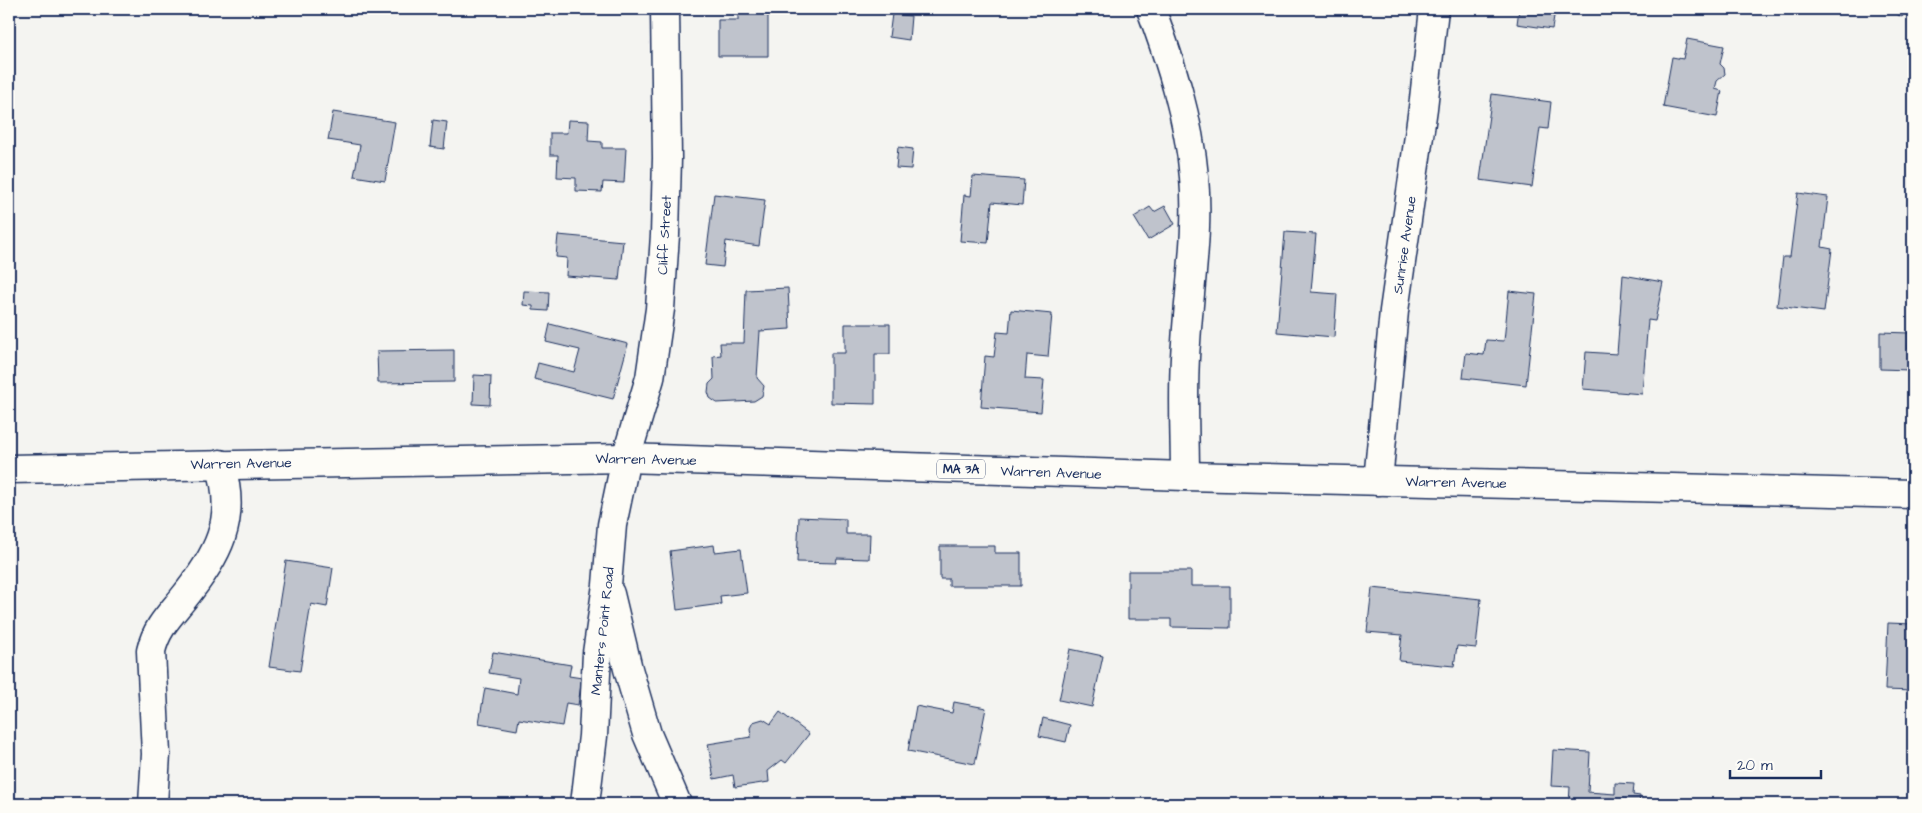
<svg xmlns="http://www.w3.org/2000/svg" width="1922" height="813" font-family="'Architects Daughter',sans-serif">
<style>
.building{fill:#bfc3cc;stroke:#1b2f5e}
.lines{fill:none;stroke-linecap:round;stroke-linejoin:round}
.minor-casing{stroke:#1b2f5e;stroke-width:31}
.major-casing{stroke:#1b2f5e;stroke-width:31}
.minor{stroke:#fdfcf7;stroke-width:28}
.major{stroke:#fdfcf7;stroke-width:28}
.labels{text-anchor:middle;stroke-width:4;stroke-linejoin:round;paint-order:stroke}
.shield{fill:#fdfcf7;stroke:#5f6c8c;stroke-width:1}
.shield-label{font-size:12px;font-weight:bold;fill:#1b2f5e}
.street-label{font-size:14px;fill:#1b2f5e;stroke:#fdfcf7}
</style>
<rect width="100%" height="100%" fill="#f4f4f1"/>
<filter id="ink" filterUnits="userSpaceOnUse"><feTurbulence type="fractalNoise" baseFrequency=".02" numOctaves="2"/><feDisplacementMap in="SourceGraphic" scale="10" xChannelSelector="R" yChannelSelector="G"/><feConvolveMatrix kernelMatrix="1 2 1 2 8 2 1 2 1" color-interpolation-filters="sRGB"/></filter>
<g filter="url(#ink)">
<path class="building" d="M738,9H768V56H718V20H738Z
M1519,9H1561V11L1555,10L1552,29L1517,24Z
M1887,9H1907L1902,17Z
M892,14L911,16L909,40L889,37Z
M1687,39L1724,46L1720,64L1724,68L1725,74L1717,81L1715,89L1722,91L1717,117L1663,107L1672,57L1683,59Z
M1492,94L1551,102L1548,129L1540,128L1532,187L1480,180Z
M333,112L395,122L385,181L354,176L360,145L328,140Z
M433,120L447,122L444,149L430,147Z
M568,120L589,121L588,141L602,142V148H626L624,183L603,182L602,192L576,191V178L557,177L558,155H550V133H567Z
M898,147L913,149L911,169L896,168Z
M973,176L1024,180L1022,205L992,202L988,243L960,241L964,195L971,196Z
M1798,193L1828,197L1822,247L1832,249L1824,312L1777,306L1783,257H1790Z
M714,194L765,200L759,246L726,241L723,267L705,265Z
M1165,206L1175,224L1148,240L1134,217L1150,207L1154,212Z
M1285,232L1316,234L1311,292L1337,294L1334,337L1277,332Z
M558,235L623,241L619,280L566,276L567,258L556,257Z
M1623,275L1663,282L1655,321L1648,320L1642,394L1583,389L1586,352L1617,354Z
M788,288L790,329L760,331L757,378L764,386L762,396L754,401L717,403L710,398L708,392L709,384L714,379L713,356L721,355L720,343H744L746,290Z
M524,291L549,292L548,311L533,310V306L523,305Z
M1509,291L1536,294L1526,385L1463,378L1466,353L1484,355L1486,340L1504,341Z
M1011,310L1052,314L1048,357L1027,355L1025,379L1044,380L1041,412L981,407L985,356L994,357L997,332L1009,333Z
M550,324L628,344L613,399L534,379L538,363L574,372L580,350L546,342Z
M845,324H890V354H875V404L831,403V353H845Z
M1880,332L1909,333L1908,349H1913V397H1908L1909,370L1880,369Z
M454,350V382L378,383L377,351Z
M474,375L491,376L490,405L473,404Z
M799,517L846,519V534H870L869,559L837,558L836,563L797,562Z
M714,545L715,552L741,549L747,593L720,596L721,604L677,610L670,551Z
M940,546H995V553H1021V586H949V579H940Z
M286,561L333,568L327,607L311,604L300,671L269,667Z
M1128,571H1191V586H1230V628L1171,627V619H1128Z
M1372,588L1481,599L1476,648L1457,646L1454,666L1399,661L1402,635L1367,632Z
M1888,623L1913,624V691L1885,690Z
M1070,649L1103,656L1092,707L1059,700Z
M493,652L571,665L569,676L582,678L578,705L566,703L562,726L519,719L517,730L479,723L485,688L517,694L519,678L489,673Z
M954,702L986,708L975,764L908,751L916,706L952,713Z
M780,712L809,734L786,763L782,760L768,771L769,782L735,787L733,775L714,779L708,744L751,737L750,728L753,722L763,719L771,724Z
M1043,718L1070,725L1066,742L1039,736Z
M1553,750L1590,752L1588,792L1615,794V783L1634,784L1633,795L1640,796L1639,804H1569L1570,787L1551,786Z"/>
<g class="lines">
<g class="minor-casing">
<path id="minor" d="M1151,9C1171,63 1189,119 1194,177C1199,232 1189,289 1186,343C1182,387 1185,432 1185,476
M1378,481L1394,311L1423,108L1434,9
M610,594L628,669L647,734L677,804
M153,804L156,754L151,651C156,629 168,617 182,600C218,556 238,520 220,464
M585,804L593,736L597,653L607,585L612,525L626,458L650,378L660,309L665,235L667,158L665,9"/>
</g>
<g class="major-casing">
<path id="major" d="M9,469L626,458L1185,476L1913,494"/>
</g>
<use href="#minor" class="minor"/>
<use href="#major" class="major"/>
</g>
</g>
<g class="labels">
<rect class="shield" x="937" y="459.5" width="48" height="19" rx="4"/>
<g class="shield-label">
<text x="961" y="473">MA 3A</text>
</g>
<g class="street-label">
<text transform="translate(664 235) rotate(-87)" y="5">Cliff Street</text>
<text transform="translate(1404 245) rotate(-82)" y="5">Sunrise Avenue</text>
<text transform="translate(646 459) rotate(1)" y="5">Warren Avenue</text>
<text transform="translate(241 463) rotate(-1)" y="5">Warren Avenue</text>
<text transform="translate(1051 472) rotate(2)" y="5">Warren Avenue</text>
<text transform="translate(1456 482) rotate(1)" y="5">Warren Avenue</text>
<text transform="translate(602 631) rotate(-84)" y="5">Manters Point Road</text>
</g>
</g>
<rect width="1922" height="813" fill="none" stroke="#fdfcf7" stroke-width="30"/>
<rect x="15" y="15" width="1892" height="783" fill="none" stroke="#1b2f5e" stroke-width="2" filter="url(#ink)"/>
<path d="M1730 770v8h91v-8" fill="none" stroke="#1b2f5e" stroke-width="2.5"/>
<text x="1737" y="770" font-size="15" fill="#1b2f5e" stroke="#fdfcf7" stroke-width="4" paint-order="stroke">20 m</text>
</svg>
